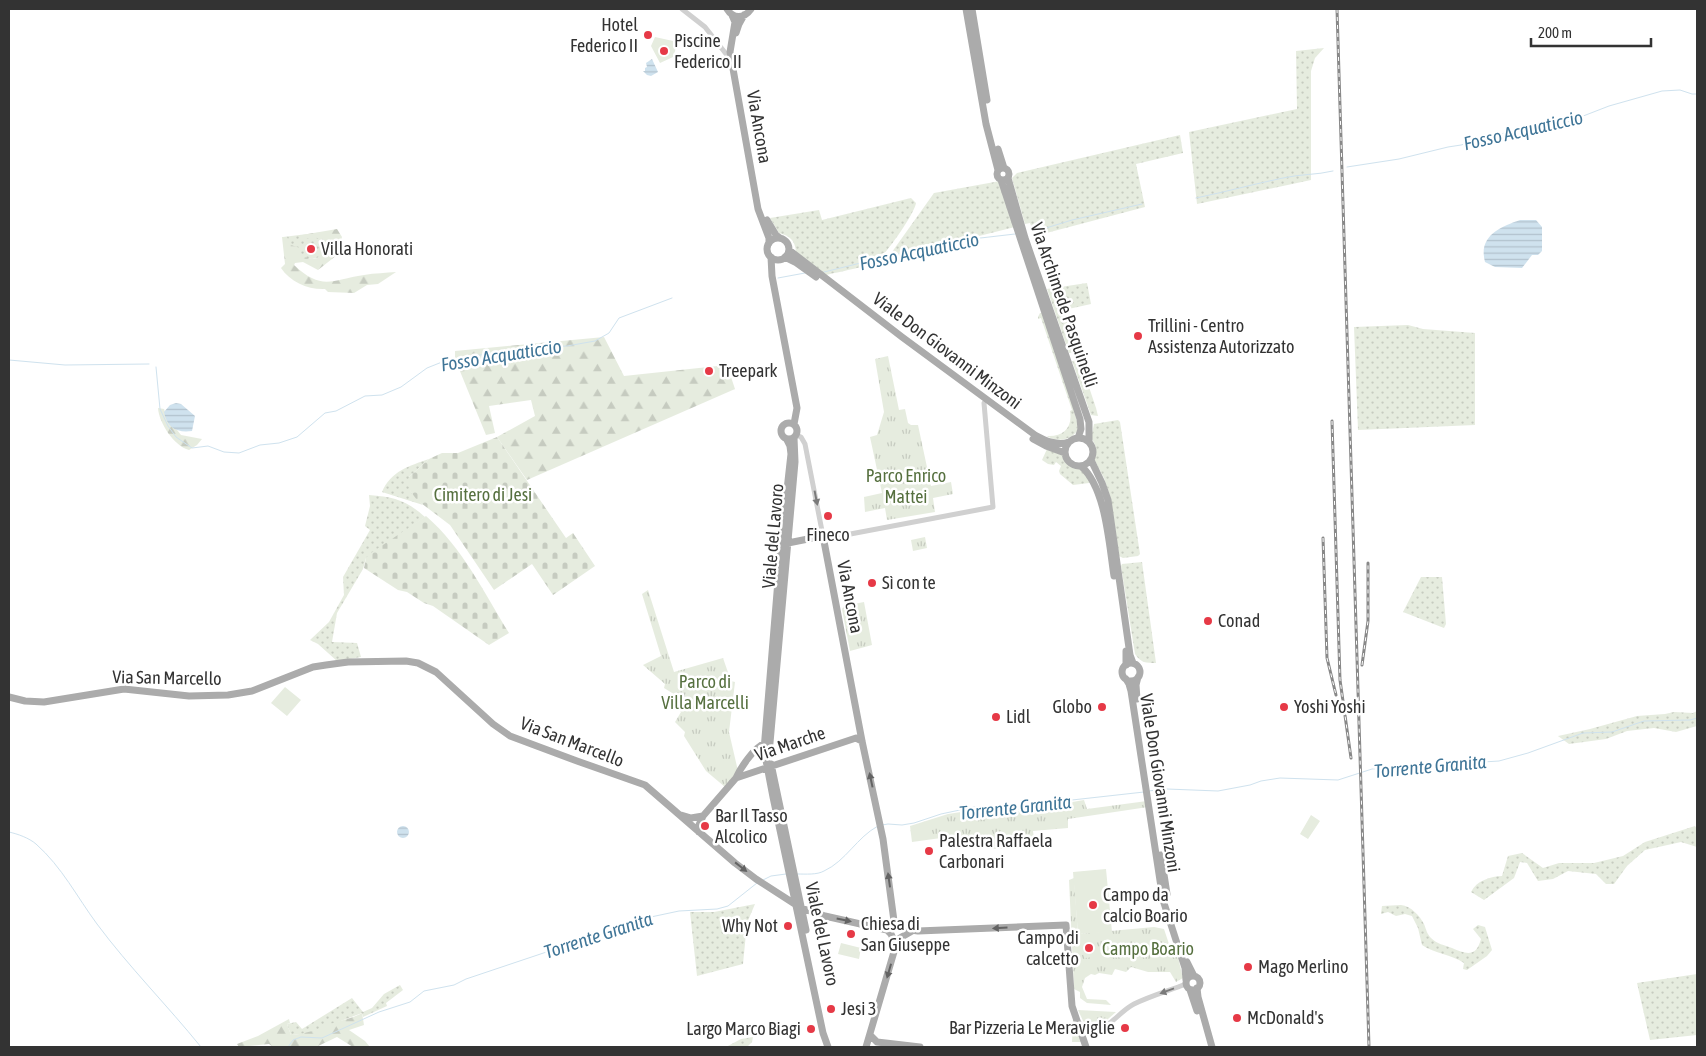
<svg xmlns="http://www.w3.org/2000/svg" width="1706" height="1056" font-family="'Asap Condensed',sans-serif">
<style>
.grass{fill:url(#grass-dots)}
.forest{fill:url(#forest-firs)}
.cemetery{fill:url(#cemetery-stones)}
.park{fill:url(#park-tufts)}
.pitch{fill:#e6ecdf}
.water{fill:url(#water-rules)}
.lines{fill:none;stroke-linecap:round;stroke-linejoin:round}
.stream{stroke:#cfe2ee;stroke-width:1}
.minor{stroke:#d0d0d0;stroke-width:5}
.major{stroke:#ababab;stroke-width:7}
.rail-casing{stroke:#888;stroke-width:3}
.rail{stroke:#fff;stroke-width:1;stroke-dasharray:4;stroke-linecap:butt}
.oneway{fill:#7a7a7a}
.oneway2{fill:#636363}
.poi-dot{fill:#e63946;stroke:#fff;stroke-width:2}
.labels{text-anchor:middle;stroke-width:5;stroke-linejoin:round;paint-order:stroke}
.poi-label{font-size:18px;fill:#333;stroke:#fff;text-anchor:start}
.street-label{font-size:18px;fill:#333;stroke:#fff}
.park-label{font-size:18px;fill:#56703f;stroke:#fff}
.water-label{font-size:19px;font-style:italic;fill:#3f7597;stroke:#fff}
</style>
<defs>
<pattern id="grass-dots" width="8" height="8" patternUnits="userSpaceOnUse" patternTransform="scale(1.25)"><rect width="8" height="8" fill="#e6ecdf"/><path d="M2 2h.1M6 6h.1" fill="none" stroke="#c6cbc0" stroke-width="1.8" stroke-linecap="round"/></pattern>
<pattern id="forest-firs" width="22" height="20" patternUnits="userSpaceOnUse" patternTransform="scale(1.25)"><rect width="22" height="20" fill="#e6ecdf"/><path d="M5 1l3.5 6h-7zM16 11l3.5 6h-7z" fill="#c6cbc0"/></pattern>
<pattern id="cemetery-stones" width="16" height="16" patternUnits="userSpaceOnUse" patternTransform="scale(1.25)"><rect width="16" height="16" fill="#e6ecdf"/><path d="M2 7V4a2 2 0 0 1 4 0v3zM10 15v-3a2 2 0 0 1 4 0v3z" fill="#c6cbc0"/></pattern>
<pattern id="park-tufts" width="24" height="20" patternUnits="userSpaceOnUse" patternTransform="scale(1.25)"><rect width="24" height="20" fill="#e6ecdf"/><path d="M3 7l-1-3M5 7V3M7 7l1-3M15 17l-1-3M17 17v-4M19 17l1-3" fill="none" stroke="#c6cbc0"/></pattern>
<pattern id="water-rules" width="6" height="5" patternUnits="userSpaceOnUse" patternTransform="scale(1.25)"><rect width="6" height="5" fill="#cfe2ee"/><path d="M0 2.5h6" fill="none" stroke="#b2c2cd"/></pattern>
</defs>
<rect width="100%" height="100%" fill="#fff"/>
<path class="grass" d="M1324,48L1315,58L1311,71V180L1197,204L1189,132L1297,109L1296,51Z
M1180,135L1183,153L1136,164L1145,207L1035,236L1030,223L1025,224L1012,178L1017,173Z
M1000,181L1015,227L887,259L934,193Z
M911,198L916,203C915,213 884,258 875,262C866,267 838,272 826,275L796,252C795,240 790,236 779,233L770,218L819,210L822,220Z
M332,231L341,241L337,255L286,262L283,237Z
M1087,283L1091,304L1064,310L1077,352L1069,353L1047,289Z
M1040,313H1042L1052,336L1079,428C1073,440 1058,443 1047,436C1063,437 1073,428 1070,411L1072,410L1041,318L1038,319V317Z
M1408,325L1423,329L1475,333V425L1358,430L1354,327Z
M1080,360L1096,408L1098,416L1091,415L1072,361Z
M1118,420L1120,422L1140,554L1138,556L1123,558L1119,556L1110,496L1104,478L1094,459C1098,452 1096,444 1091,438L1094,424Z
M1047,449L1064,455C1067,464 1072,467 1081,467L1091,481L1089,483L1073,485L1060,474L1059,471L1061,466L1056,462L1054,465L1048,464L1042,460Z
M429,459L409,477L411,492L423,505L382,492C391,471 409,466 429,459Z
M369,495C394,497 406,500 425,517L366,558L363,569L337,613L332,642L357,643L361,657L337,661L318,644L310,640L329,622L344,595L343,577L370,530L365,526L370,506Z
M1142,562L1156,663C1146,663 1141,663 1135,654L1121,566L1122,564Z
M1421,577H1442L1446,624L1444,628L1403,612Z
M1697,711V726L1676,732L1654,728L1627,731L1606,739L1569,744L1558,736L1590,729L1637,716L1665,714L1674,712L1693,713Z
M1695,826L1697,829V847L1681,842L1645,850L1627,866L1614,884H1606L1596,874L1568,871L1553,879L1538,881L1527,863L1520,862L1514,878L1484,900L1471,892C1476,881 1491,876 1502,876L1508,856L1522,853L1543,868L1559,863H1594L1623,856L1645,842Z
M755,904L747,923L743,964L697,976L690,912H714Z
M1401,905C1411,906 1420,916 1424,924C1426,929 1427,934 1431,938C1437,944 1444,945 1452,948C1466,954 1476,958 1481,939L1473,929L1478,925L1485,927L1492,950L1487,956L1467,970L1463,969L1464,963C1451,954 1435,954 1422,945L1418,928L1412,916L1405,914L1396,916L1388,912L1381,914L1382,906Z
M1697,974V1035L1650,1040L1637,983Z
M400,985L403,990L386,1003L387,1006L363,1017L362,1013L317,1030L304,1034L291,1035L287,1024L296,1022L302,1029L352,998L363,1012L372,1008L384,994Z
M753,1037L752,1042L747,1047H726L741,1039Z"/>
<path class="forest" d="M337,229L342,237L337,255L318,270L303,262L295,263L294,265C322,291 331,280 364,275C375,273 386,273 396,272L378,284L367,285L354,293L328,292L325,289C309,290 290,282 281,268L285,264L282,237H287L291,245L300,248L301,255L309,259L318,258L324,251L333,247L336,241L328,242L314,237L301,240L302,235Z
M604,337L624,376L727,365L735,389L527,480L497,437L535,416L531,400L489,406L495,433L486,435L455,359V351Z
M158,408L164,409L167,417L181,435L202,439L197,445L189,450C174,446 159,423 158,408Z
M362,1013L364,1025L349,1030L365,1041L370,1047H353L337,1037L316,1047H273L269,1044L239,1047L237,1044L258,1036L289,1019L290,1023L287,1024L291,1035C307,1034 318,1029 333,1023C343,1020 353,1018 362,1013Z"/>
<path class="cemetery" d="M497,437L566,538L573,533L595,566L553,595L532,564L494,590L450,525L417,500L411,492L408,485L409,477L429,459L442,453H458Z
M426,516C463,548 484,593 509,633L489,645L433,606L424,603L407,592L398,590L364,568L366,558L371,553Z"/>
<path class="park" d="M888,356L899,410L905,409L908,423L911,425H918L931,486L951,482L953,494L933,498L935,512L887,520L885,508L865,512L864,497L882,493L870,437L877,435L884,412L875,359Z
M925,537L927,548L913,551L911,540Z
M648,590L674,672L723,658L731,681L735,682L729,732L738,771L725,787L706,771L684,736L685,732L675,722L681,712L676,706L677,696L664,688L665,684L643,665L661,656L642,594Z
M864,602L872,645L850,651L842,609L844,606Z
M1084,800L1087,809L1147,801L1148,807L1068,819V828L1033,831L1035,847L989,849L987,836L960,841L941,838L912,842L910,826L948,814L974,810L1009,813Z
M1074,878L1078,934L1154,927L1164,929L1169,944L1175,945L1183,978L1176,982L1170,972H1148L1131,967L1126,972L1115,969L1112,975L1099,973L1095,975L1091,974L1085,978L1082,987L1087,999L1106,1000L1111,1005L1087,1003L1080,998V992L1074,989L1069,880Z
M1078,1010L1116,1012L1100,1026L1090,1028L1084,1023Z
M1073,1018L1082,1042H1072Z"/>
<path class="pitch" d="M655,37L673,41V43L677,45L673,57L660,63L651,46Z
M285,687L301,700L287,716L271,703Z
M1311,815L1320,821L1308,839L1300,834Z
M1106,869L1112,932L1078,934L1073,872Z
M1084,938H1094V957L1085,958Z
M841,943L861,948L859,959L838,954Z"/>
<path class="water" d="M652,59L658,72L651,76L647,75L643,71H645V68L647,67L646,63Z
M1520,220H1536L1542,227V251L1538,255H1532L1522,268L1495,267L1485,262C1478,236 1500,227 1520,220Z
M176,403L181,404L195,416L192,431C177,433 167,428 164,412L170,405Z
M397 832a6 6 0 1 1 12 0a6 6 0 1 1-12 0Z"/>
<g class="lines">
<path class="stream" d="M1347,167L1399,159L1448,147L1461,145L1515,130L1560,125L1609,106L1662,91L1680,90L1692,94H1697
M1196,198C1225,192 1254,184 1283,178C1300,174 1317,175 1333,171
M1035,229L1046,228L1072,220L1142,204
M824,272L946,242L1015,234
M778,278L805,273
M9,360L65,365L149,364
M156,367L160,409L168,426L176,437L192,448L208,446L224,452L239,453L260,445L279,443L297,437L325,413L336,411L365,396L382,395L401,387L427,368L447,360L520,349L567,346L595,341L609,333L619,318L672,298
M1148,791L1167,789L1218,791L1250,785L1261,781L1280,778L1338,780L1372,769L1499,761L1528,753L1583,733L1612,732L1644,721L1690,720L1697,718
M882,825L888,824L902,825L914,823L941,814L974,807L1019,809L1063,801L1144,792
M9,832C18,834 29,838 36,844C62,867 77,897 97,924C129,967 167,1005 201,1047
M797,874C806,874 817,875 824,871C846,861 857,837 878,826
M763,880L771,876L786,874
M288,1047L293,1040L301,1037L322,1038L379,1012L410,1002L424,991L454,985L466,979L615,929L632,921L679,911L717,909L728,906L757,883"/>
<path class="minor" d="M682,9L705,27L730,59
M796,435L801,437L805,444L823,536
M824,539L993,507L984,403
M1078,1022C1083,1027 1088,1031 1096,1030C1112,1026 1120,1011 1134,1004C1150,996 1168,991 1186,984"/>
<path class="major" d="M727,9C733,19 744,19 751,9
M966,9L986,124L998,170
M972,9L987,100
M732,15L735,22L730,52L758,209L769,238V243
M736,33L739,24L744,15
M998,149L1004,168
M997 174a6 6 0 1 1 12 0a6 6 0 1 1-12 0Z
M1008,178L1025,238L1089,422V442
M1001,180L1080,419L1081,429L1078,438
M767,220L776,235L780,238
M767 249a11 11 0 1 1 22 0a11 11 0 1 1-22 0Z
M789,250L902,337L1035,435C1046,441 1057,446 1069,442
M771,257L772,276L797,408L794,424
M785,257L795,262L816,277
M781 431a8 8 0 1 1 16 0a8 8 0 1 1-16 0Z
M1065 452a14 14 0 1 1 28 0a14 14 0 1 1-28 0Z
M1033,439L1046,446L1065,453
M787,440L790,446L791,454L781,544L764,750L773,797L823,1033L828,1047
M1091,460L1102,483L1108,500L1130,655L1133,663
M1081,466C1106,488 1109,544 1114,576
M788,543L823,536L862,741L883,839L894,921L904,929L918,931L1066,925L1072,1006L1086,1047
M1126,651V665
M1122 672a9 9 0 1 1 18 0a9 9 0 1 1-18 0Z
M1126,679L1129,684L1131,691L1163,900L1185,968L1186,980
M9,697L25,701L44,702L124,689L189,696L228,695L252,691L313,667L326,665L348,662L406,661L418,663L436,672L493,724L510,736L577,761L645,785L735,863L756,879L801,908L825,916L887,930L891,934L896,945
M1137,699L1136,685L1138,677
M769,754L795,462L794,438
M771,764L806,930
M736,778C741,767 753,749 765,743
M681,815L691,818L703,816
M699,832V825L703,816L736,778L856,738L862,741
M1161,855L1167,894
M1187,962L1194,976
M1186 983a7 7 0 1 1 14 0a7 7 0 1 1-14 0Z
M1197,988L1198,997L1212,1047
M1190,990L1197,1011
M870,1035L877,1042L920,1047
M866,1047L896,945L900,938L912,931"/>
<g class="rail-casing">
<path id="rail" d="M1337,9L1369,1047
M1332,421L1340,680L1351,758
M1323,538L1327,658L1336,695
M1362,665L1368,621V563"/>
</g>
<use href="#rail" class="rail"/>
</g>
<defs><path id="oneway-solid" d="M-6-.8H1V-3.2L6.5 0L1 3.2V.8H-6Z" transform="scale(1.25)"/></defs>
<g class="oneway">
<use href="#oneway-solid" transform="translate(816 498) rotate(79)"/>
<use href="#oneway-solid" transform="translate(1167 991) rotate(160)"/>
</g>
<g class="oneway2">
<use href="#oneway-solid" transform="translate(871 780) rotate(-102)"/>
<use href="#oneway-solid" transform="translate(741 867) rotate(38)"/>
<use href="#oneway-solid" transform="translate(889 880) rotate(-98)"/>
<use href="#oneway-solid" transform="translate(844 920) rotate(12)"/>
<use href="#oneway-solid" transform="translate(1000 928) rotate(177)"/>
<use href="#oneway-solid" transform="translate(889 971) rotate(106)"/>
</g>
<g class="poi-dot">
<circle cx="648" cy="35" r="5"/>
<circle cx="664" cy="51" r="5"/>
<circle cx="311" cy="249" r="5"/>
<circle cx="1138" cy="336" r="5"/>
<circle cx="709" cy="371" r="5"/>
<circle cx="828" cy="516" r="5"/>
<circle cx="872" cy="583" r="5"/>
<circle cx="1208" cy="621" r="5"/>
<circle cx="1102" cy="707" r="5"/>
<circle cx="1284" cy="707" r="5"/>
<circle cx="996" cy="717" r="5"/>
<circle cx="705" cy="826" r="5"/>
<circle cx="929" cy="851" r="5"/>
<circle cx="1093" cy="905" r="5"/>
<circle cx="788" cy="926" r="5"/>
<circle cx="851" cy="934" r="5"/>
<circle cx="1089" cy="948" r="5"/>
<circle cx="1248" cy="967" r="5"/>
<circle cx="831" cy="1009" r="5"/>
<circle cx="1237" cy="1018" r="5"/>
<circle cx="1125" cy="1028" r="5"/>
<circle cx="811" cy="1029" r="5"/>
</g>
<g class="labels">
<g class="poi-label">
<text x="638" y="31" text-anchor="end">Hotel<tspan x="638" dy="21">Federico II</tspan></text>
<text x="674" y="47">Piscine<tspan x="674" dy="21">Federico II</tspan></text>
<text x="321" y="255">Villa Honorati</text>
<text x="1148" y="332">Trillini - Centro<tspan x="1148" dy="21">Assistenza Autorizzato</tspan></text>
<text x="719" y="377">Treepark</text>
<text x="828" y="541" text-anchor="middle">Fineco</text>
<text x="882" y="589">Sì con te</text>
<text x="1218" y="627">Conad</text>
<text x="1092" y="713" text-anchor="end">Globo</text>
<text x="1294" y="713">Yoshi Yoshi</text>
<text x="1006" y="723">Lidl</text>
<text x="715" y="822">Bar Il Tasso<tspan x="715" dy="21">Alcolico</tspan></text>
<text x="939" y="847">Palestra Raffaela<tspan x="939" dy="21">Carbonari</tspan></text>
<text x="1103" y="901">Campo da<tspan x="1103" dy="21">calcio Boario</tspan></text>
<text x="861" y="930">Chiesa di<tspan x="861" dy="21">San Giuseppe</tspan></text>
<text x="778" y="932" text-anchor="end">Why Not</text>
<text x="1079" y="944" text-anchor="end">Campo di<tspan x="1079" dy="21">calcetto</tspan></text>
<text x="1258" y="973">Mago Merlino</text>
<text x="841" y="1015">Jesi 3</text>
<text x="1247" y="1024">McDonald's</text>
<text x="1115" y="1034" text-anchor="end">Bar Pizzeria Le Meraviglie</text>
<text x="801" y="1035" text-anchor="end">Largo Marco Biagi</text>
</g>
<g class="street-label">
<text transform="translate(759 127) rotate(80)" y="6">Via Ancona</text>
<text transform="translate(1064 305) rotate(71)" y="6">Via Archimede Pasquinelli</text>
<text transform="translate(947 351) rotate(37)" y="6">Viale Don Giovanni Minzoni</text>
<text transform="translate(773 536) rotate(-85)" y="6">Viale del Lavoro</text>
<text transform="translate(850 597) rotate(79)" y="6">Via Ancona</text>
<text transform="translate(167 678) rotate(1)" y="6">Via San Marcello</text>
<text transform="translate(572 742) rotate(21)" y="6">Via San Marcello</text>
<text transform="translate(790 744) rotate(-19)" y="6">Via Marche</text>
<text transform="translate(1160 783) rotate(81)" y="6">Viale Don Giovanni Minzoni</text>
<text transform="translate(822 934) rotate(78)" y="6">Viale del Lavoro</text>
</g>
<g class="park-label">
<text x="906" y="482">Parco Enrico<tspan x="906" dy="21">Mattei</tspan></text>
<text x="483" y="501">Cimitero di Jesi</text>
<text x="705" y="688">Parco di<tspan x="705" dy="21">Villa Marcelli</tspan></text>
<text x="1148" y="955">Campo Boario</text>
</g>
<g class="water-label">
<text transform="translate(1523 130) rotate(-13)" y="7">Fosso Acquaticcio</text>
<text transform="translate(919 251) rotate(-12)" y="7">Fosso Acquaticcio</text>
<text transform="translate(501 355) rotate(-9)" y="7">Fosso Acquaticcio</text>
<text transform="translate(1430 766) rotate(-5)" y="7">Torrente Granita</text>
<text transform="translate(1015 807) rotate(-6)" y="7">Torrente Granita</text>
<text transform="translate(598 935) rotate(-18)" y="7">Torrente Granita</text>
</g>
</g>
<rect width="1706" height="1056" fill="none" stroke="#333333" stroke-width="20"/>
<path d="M1531 38v8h120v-8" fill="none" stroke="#333333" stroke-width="2.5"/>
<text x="1538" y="38" font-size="15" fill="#333333" stroke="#ffffff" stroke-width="4" paint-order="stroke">200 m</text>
</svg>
